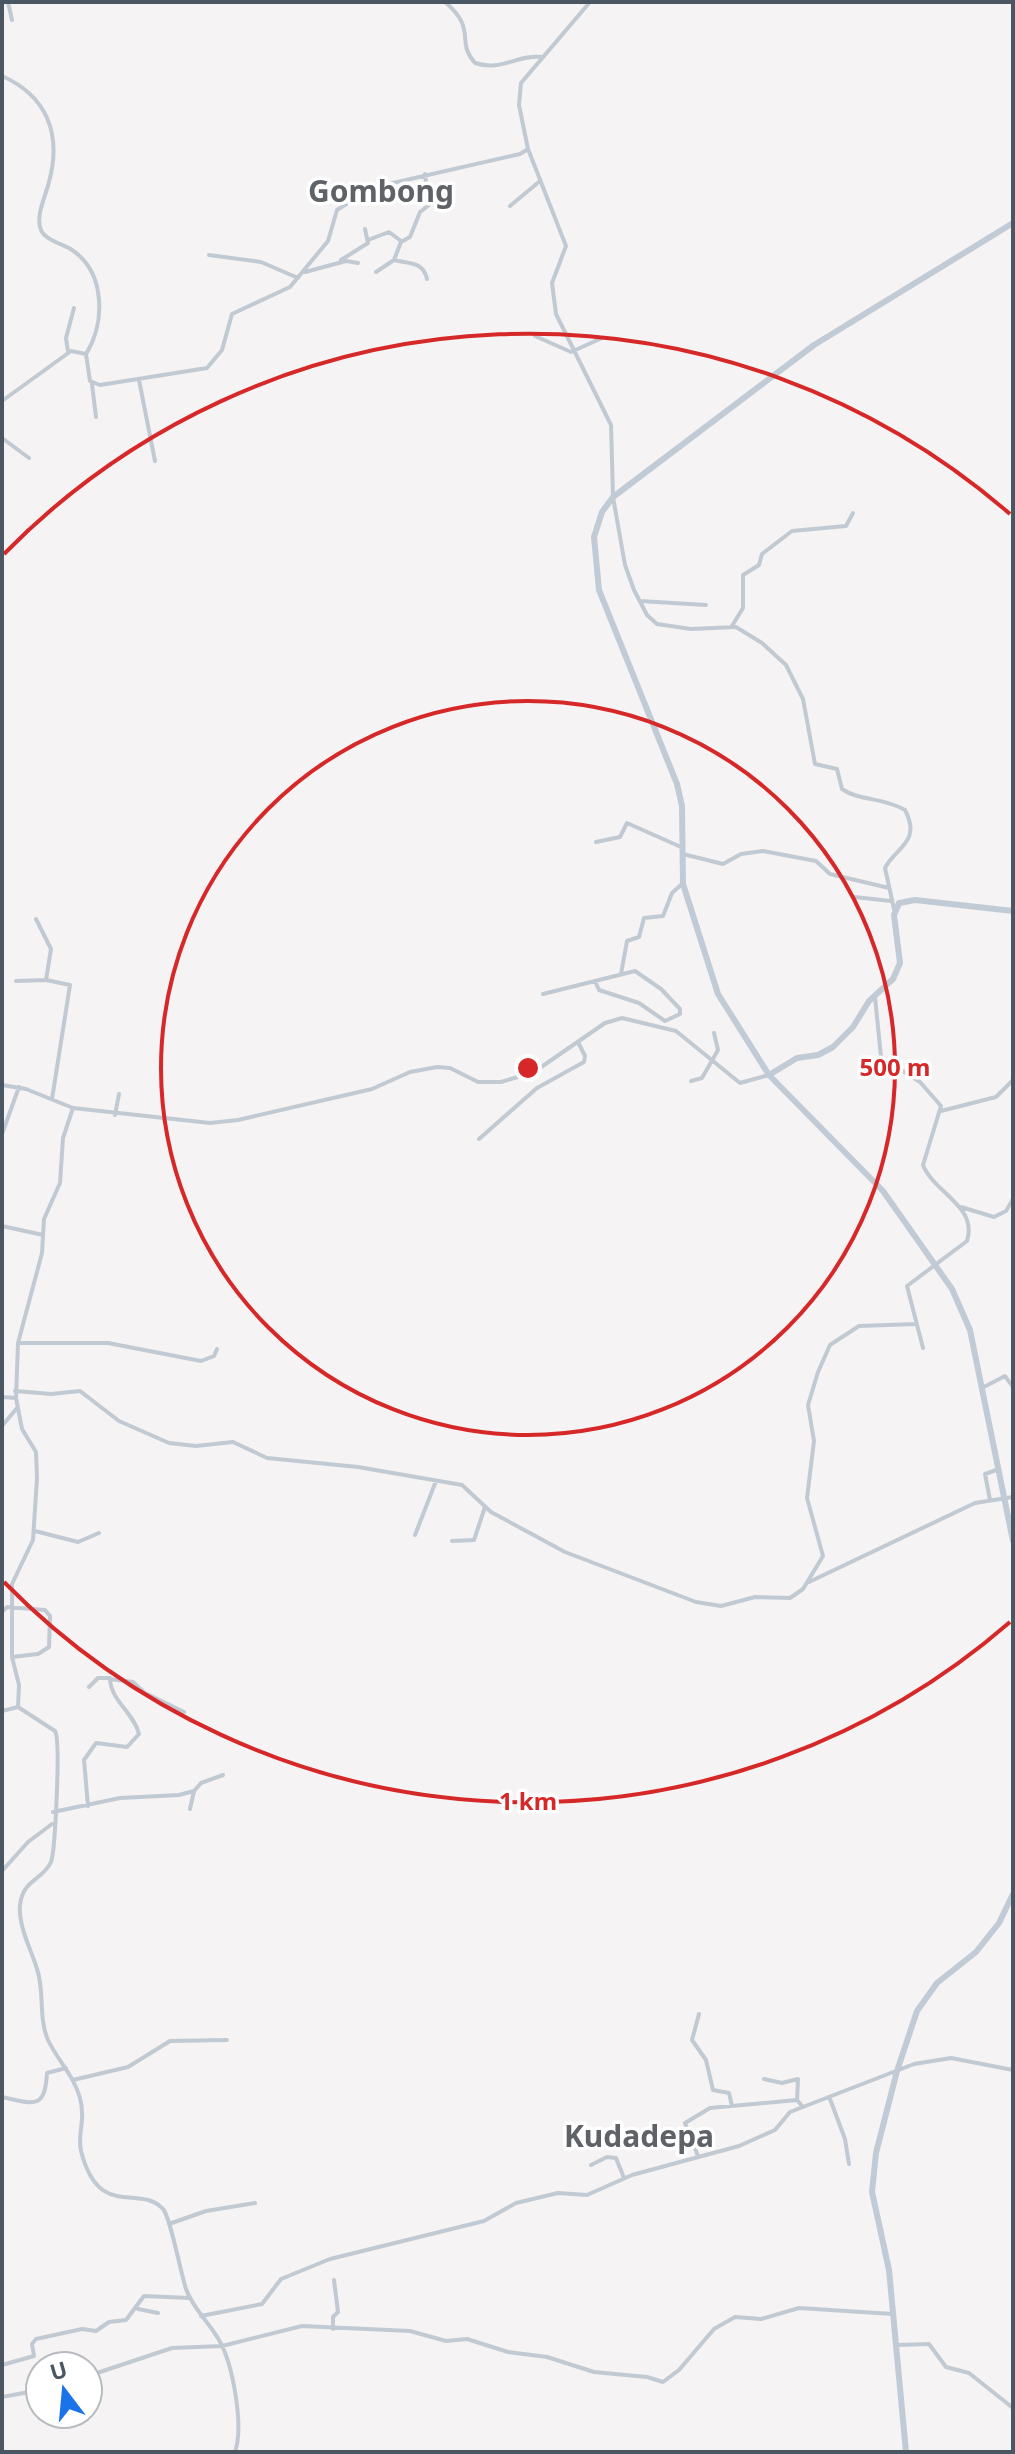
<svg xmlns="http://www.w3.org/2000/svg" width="1015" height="2454" font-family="'Noto Sans',sans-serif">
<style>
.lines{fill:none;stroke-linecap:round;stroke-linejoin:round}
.street{stroke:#c1cad2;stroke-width:4}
.secondary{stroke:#c1cbd6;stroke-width:6}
.ring{fill:none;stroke:#d62828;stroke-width:4}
.labels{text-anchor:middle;stroke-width:7;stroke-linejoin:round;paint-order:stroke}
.quarter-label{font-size:30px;font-weight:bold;fill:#5f6368;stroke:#fff}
.centre{fill:#d62828;stroke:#fff;stroke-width:4}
.ring-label{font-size:24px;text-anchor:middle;font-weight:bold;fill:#d62828;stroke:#fff;stroke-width:7;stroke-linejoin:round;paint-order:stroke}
</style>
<rect width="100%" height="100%" fill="#f5f3f3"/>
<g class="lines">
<path class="street" d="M8,2L12,20
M445,2C478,30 455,41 475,63C501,72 518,54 542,57
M2,76C47,96 62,134 49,182C46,195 35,216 41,230C45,240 63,244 72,250C105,272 106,322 86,354
M528,149L566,246L552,283L556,314L611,425L613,497L625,565L634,590L647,615L657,624L691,629L736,627L762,643L786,665L803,699L815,764L837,769L842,789C859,801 883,797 905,810C922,842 895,848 885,868L894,909
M510,206L540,181
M368,240L389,232L401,241
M209,255L261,262L298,278
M341,260L368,243L365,229
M394,260C409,264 423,261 427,279
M305,272L346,261L358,263
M376,272L394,260L401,242L410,237L420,212L429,205L425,174
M535,336L571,352L602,338
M68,352L66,338L74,308
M139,380L155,461
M92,384L96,417
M2,401L71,351L86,354L90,381L100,385L207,368L222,350L232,314L290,287L328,241L337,210L371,188L520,154L528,149L519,105L521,83L590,2
M2,438L29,458
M640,601L706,605
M732,626L743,608V575L759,565L762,554L792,531L846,526L853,513
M596,842L620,837L627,823L681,847
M683,854L723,864L741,854L763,851L816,861L830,874L889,888
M854,897L891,901
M36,919L51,949L46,980L70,985L52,1099
M621,974L627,941L639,937L644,918L663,916L672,893L682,884
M16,981L46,980
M595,981L599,990L639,1003L665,1021
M543,994L635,971L661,989L680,1009V1014L665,1021
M875,997L881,1057L920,1082L941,1106L923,1165C934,1193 978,1206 967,1241L907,1286L923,1348
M691,1081L702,1078L718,1050L714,1033
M2,1085L26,1089L73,1108
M941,1111L996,1097L1013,1080
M115,1115L119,1094
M2,1134L19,1087
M479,1139L537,1088L584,1062L585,1056L578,1042
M961,1207L994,1217L1006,1211L1013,1199
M2,1226L43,1235
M18,1343H108L201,1361L214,1356L217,1349
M982,1388L1005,1376L1013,1387
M15,1391L51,1394L80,1391L119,1421L169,1443L196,1446L233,1442L267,1458L358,1467L462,1485L491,1512L565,1552L696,1602L721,1606L755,1597L790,1598L803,1589L823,1556L807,1498L814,1441L808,1405L818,1372L830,1345L859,1326L916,1324
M2,1397L16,1398
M2,1426L17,1408
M990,1500L985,1474L999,1469
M35,1531L78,1542L99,1533
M415,1535L436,1481
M452,1541L474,1540L485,1507
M809,1582L975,1503L1013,1497
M2,1612L7,1607L45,1610L50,1616L49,1647L38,1654L12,1657
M89,1687L98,1678H110
M2,1711L18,1707
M194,1791L201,1783L223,1775
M88,1806L84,1760L96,1743L127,1747L139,1734C134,1713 111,1701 110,1679L133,1682L145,1693L184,1712
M53,1812L120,1798L179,1795L194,1791L190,1809
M2,1871L28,1842L52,1824
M699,2014L692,2040L706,2060L713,2090L729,2093L732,2106
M764,2079L782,2083L798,2079L797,2100
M73,2080L128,2067L170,2041L227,2040
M2,2097C34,2104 45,2110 47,2073L66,2068
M830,2099L845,2139L849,2164
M698,2156L685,2123L710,2108L797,2100L803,2107
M591,2165L607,2157L616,2158L624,2178
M169,2224L206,2211L255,2203
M138,2309L158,2313
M201,2316L262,2304L281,2279L330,2259L484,2221L516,2203L558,2193L587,2195L632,2175L739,2146L775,2130L790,2112L914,2064L951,2058L1013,2070
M333,2329V2317L338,2312L334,2280
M897,2345L929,2344L946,2367L969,2373L1013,2408
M2,2365L34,2356L32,2344L36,2339L82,2329L96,2331L109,2322L126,2320L144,2296L189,2298
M88,2376L172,2348L222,2346L302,2326L410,2331L446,2341L467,2339L508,2352L547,2357L594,2372L647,2377L663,2382L679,2370L714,2329L735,2317L761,2319L799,2308L893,2314
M2,2397L40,2390
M235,2452C244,2426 233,2364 219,2340C209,2322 193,2309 186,2289C181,2274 170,2216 163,2209C139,2183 99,2221 81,2151C77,2134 86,2121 80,2098C74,2076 58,2061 48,2040C38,2017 45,1992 37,1969C31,1949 18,1926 20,1905C23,1879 43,1880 51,1862C55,1851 61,1741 55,1731L18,1707L19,1685L12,1657V1584L33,1540L37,1478L36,1452L22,1429L16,1398L18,1343L42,1253L44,1219L60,1183L63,1138L73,1108L210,1123L238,1120L372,1089L410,1072L437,1067L450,1068L478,1082H501L534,1072L605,1023L622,1018L676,1031L740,1083L769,1075"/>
<path class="secondary" d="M1013,223L814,345L613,497L602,512L594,537L599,590L677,784L682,806L683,884L718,994L769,1075L883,1191L952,1289L970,1330L1013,1541
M769,1075L797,1058L818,1055L833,1047L853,1027L869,1001L893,979L900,963L894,915L899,903L915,900L1013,911
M906,2452L889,2270L872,2192L876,2153L897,2071L917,2011L937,1983L976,1952L999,1923L1013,1894"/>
</g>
<g class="ring">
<circle cx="528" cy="1068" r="367"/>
<path d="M1010 1622A734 734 0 0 1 4 1582M4 554A734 734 0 0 1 1010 514"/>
</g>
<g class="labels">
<g class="quarter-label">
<text x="381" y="202">Gombong</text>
<text x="639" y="2147">Kudadepa</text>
</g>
</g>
<circle cx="528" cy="1068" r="12" class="centre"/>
<g class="ring-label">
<text x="895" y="1076">500 m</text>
<text x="528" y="1810">1 km</text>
</g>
<rect width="1015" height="2454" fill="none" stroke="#4a5661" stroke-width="8"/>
<g transform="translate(64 2390) rotate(344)"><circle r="38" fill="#ffffff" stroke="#b7bbc0" stroke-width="2"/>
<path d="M0-6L14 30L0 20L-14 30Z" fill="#1a73e8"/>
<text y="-12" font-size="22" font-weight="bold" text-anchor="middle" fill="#4a5661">U</text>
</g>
</svg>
